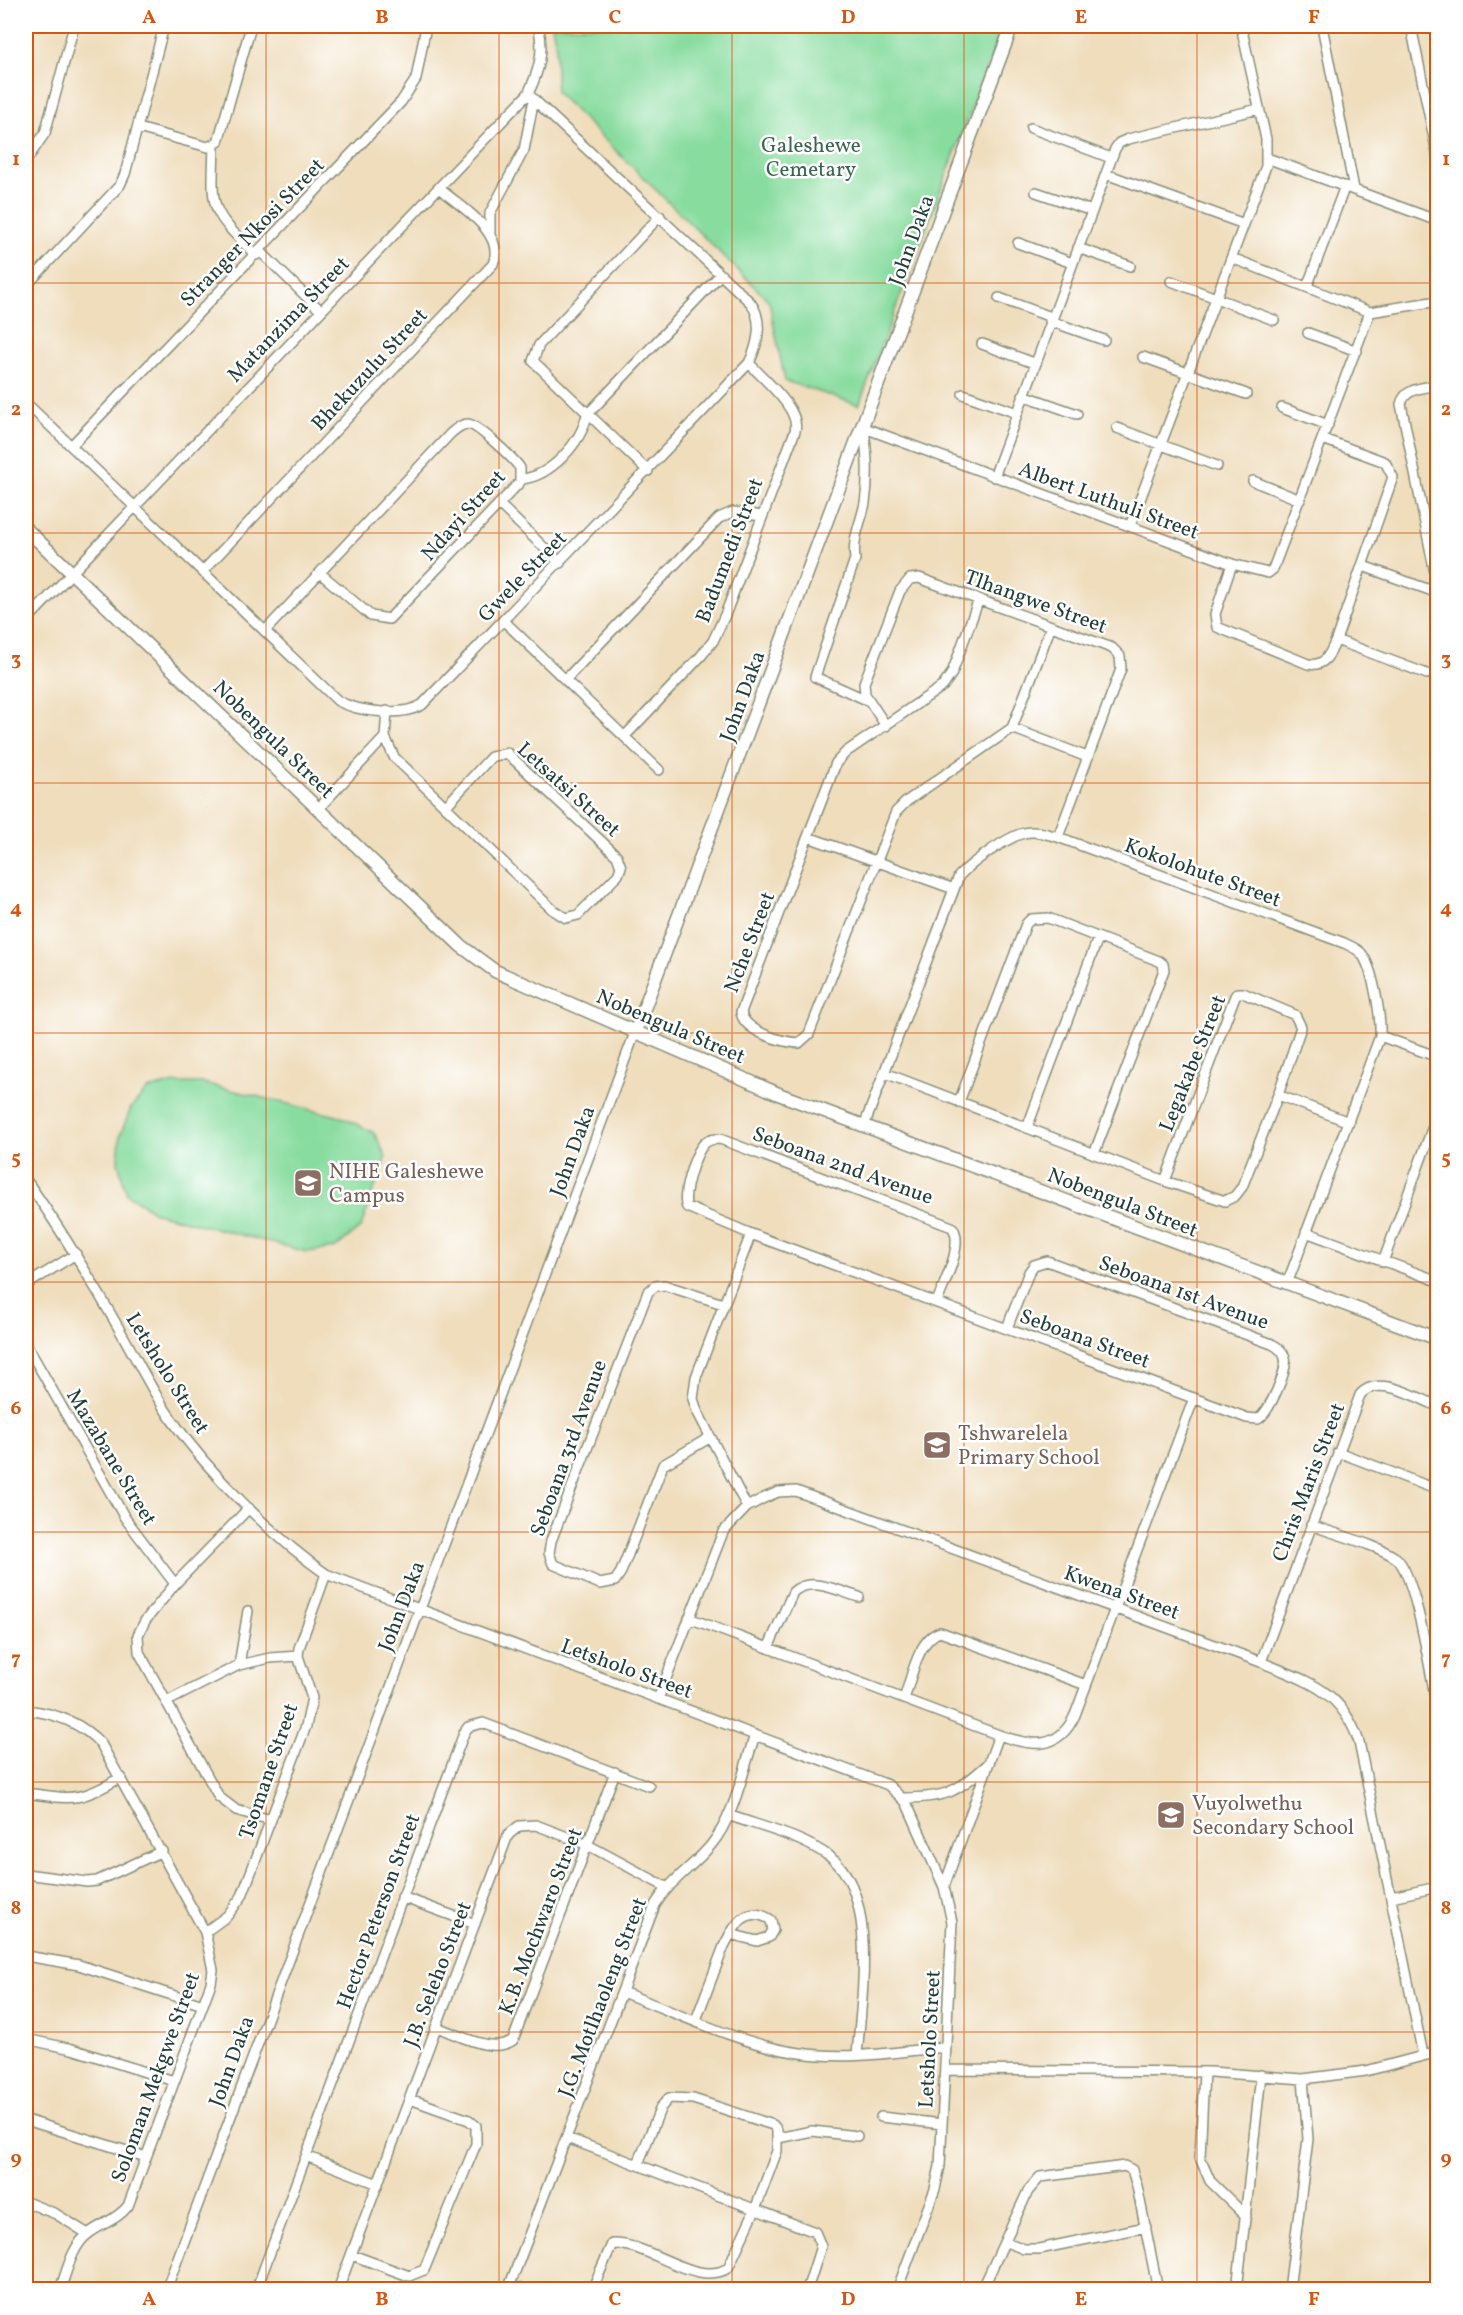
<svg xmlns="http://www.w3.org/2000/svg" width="1463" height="2315" font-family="Vollkorn,serif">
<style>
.green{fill:#87dc9e;stroke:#538c69;stroke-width:1.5}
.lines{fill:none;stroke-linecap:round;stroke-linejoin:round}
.minor-casing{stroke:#878d78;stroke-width:12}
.tertiary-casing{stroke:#878d78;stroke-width:15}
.minor{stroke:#fff;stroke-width:9}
.tertiary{stroke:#fff;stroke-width:12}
.grid{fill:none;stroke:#d45610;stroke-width:1.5;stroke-opacity:0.55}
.labels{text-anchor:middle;stroke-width:5;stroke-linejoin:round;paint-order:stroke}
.park-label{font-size:21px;fill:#39654e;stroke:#fff}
.street-label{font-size:21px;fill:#1f3d34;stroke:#fff}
.education-label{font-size:21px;fill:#785e54;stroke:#fff;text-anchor:start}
.neatline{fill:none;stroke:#d45610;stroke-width:2}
.grid-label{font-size:20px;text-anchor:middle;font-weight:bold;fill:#d45610}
</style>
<rect width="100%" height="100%" fill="#fff"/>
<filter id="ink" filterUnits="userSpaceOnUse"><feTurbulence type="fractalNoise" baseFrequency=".0167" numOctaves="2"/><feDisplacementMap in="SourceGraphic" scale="12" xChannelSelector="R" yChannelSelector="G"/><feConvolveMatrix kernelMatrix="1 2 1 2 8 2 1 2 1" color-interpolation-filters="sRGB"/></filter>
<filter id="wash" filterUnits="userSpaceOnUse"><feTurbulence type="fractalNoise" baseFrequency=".008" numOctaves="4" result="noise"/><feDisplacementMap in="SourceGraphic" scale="24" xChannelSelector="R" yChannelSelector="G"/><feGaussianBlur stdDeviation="1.35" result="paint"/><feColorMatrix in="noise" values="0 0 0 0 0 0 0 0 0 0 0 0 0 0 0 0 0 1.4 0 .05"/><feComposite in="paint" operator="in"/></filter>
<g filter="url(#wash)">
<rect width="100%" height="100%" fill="#efddbc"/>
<path class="green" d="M552,26H1003L859,405L785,381L769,301L556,92V46Z
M175,1083H203L345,1118L374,1133L386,1156L361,1227L335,1248L307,1252L156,1213L127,1194L118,1162L120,1136L131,1108L147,1090Z"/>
</g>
<g filter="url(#ink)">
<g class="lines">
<g class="minor-casing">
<path id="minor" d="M1322,26L1354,189
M1411,26L1438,158
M138,128L208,147L218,142L251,26
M1031,128L1111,158
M214,145C212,211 208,208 256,255
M1267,158L1438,221
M26,161L45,133L74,26
M1106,174L1244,224
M1036,192L1092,211
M490,233V213L524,150L534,99
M1018,243L1072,263
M1078,248L1130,266
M260,251L321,311
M1171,281L1274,320
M26,286L120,185L125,174L164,26
M1307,287L1345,186
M999,298L1051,317
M1370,312L1438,301
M1050,321L1104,340
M1308,333L1357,351
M982,344L1034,363
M1143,357L1246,394
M1438,385C1423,388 1405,388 1401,404L1438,588
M963,394L1017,413
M1023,395L1077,414
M26,403L338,701C359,712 400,717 422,705L749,363C758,345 764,320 750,302L528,94
M1282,408L1328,425
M862,427L1232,564L1268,573L1273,569L1370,312L1232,258
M864,428C867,454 869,477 865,503C861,523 852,538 855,559L815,677L869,701
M1117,428L1217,466
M71,446L401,102L416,79L426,26
M648,471L533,361L539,345L660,216
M994,477L1115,149L1119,143L1128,139L1259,109
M522,479C551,476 581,443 587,415L720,275
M1253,481L1300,500
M500,505L560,563
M1130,526L1266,166V139L1241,26
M1232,564L1215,614L1217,627L1308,664C1325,667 1330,654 1336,640L1393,477L1385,462L1323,439
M1363,566L1438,593
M202,572L493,264C506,232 460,207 439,188
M979,599L952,673L943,686L846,752L836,763L741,1012C744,1032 782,1042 799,1043L809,1034L896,812L907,801L1012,728L1051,626
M26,621L528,94C539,71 545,50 538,26
M504,621L659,770
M265,631L451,433C456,429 461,424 468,424C478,425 514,459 520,468V482L389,619L371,616L320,573
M1336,640L1427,674
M566,679L719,518L733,512L762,516
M387,711L385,737L394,757L553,910L566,918L578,915L618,875L621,867L617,856L507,753L491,757L445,807
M886,726L865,694L864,683L900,591L910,579L919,578L1112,648L1120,656L1121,669L1058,837
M1012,728L1087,757
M625,736L701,656L713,641L725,615L795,431C801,409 764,380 749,363
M319,808L385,737
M808,837L954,889
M1380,1036L1438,1057
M885,1073L1165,1181L1225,1201L1235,1196L1242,1187L1278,1095L1301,1027L1295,1015L1243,993H1237L1235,996L1165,1181
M1278,1095L1349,1122
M959,1102L1026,924L1031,919L1048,918L1159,961L1163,964L1164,970L1094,1154
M864,1126L959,876C971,863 1007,837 1024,833C1035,830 1047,834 1058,837L1344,943C1350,946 1356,948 1361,953C1373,967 1381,1016 1380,1036L1287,1284
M1027,1128L1098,938
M26,1180C61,1229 92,1281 122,1334C138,1362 153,1393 172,1420C210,1474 272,1536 326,1574L888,1785L906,1802L944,1887L952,1922L940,2166L935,2189L897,2290
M1306,1232L1438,1281
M1383,1262L1438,1113
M26,1285L76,1254
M937,1302C944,1283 965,1243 952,1227L720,1139C714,1139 710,1139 705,1143C695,1151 681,1196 687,1207L751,1234L1247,1418L1258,1419C1269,1413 1288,1370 1285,1358C1283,1351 1278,1347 1272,1344L1047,1261L1034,1265L1029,1272L1007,1328
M26,1344L125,1518L175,1584
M709,1438L663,1465L621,1572L615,1581L600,1584L553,1564L549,1553L551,1541L648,1292L655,1286L664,1285L723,1304
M1338,1452L1438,1490
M747,1507L697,1411L693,1399L696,1377L751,1234
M249,1508L175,1584L145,1621L138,1635L139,1652L219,1797L236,1810L271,1820
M1311,1525C1334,1534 1378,1545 1396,1558C1416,1573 1432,1683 1438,1712
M689,1618L999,1735C1030,1746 1058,1752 1075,1715L1194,1398
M768,1648L793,1592C811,1576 838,1591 859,1597
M1261,1662L1360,1395C1377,1373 1417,1398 1438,1406
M239,1665L248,1611
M658,1699L723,1532L747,1507L762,1499L778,1492L796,1491L1261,1662C1308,1682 1341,1689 1359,1742L1423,2055
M904,1699C911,1680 918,1638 940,1632L1086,1685
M166,1702L239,1665L270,1658L298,1656
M26,1710C55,1713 81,1722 101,1744L205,1932L213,1970L211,1983L128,2206C117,2220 102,2223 88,2234C72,2246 67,2271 60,2290
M26,1793C72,1799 79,1803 121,1777
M903,1798C945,1798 956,1793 987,1765
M728,1815C761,1827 802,1836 830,1857C879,1893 861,2002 857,2055
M26,1874L87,1882L97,1881L162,1851
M944,1887L999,1735
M402,1897L475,1924
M1391,1897L1438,1887
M205,1932L227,1916L242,1896L306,1726L312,1698L298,1656L299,1648L326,1574
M26,1956L79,1965L203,2005
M622,1992C677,2013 742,2045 800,2053C848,2060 898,2052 946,2047
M696,2020L724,1946C735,1925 746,1904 771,1920L773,1930L769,1937L757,1941L730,1934
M436,2027C458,2034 492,2055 513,2040L615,1772
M26,2039L72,2049L174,2081
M945,2070L1211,2072L1303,2079L1366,2071L1438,2052
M1204,2072L1200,2158L1210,2181L1246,2216
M881,2117L942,2124
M26,2120L146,2157
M567,2138L815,2232L821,2246L807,2290
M778,2138L812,2131L857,2136
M306,2156L378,2184
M26,2202L56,2214L88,2234
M1006,2242L1024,2249H1039L1146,2227
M352,2255L409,2276L424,2270L476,2144V2126L469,2120L410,2099
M510,2285L523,2290
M166,2290L636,1030
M256,2290L464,1733L468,1727L483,1723L649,1786
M338,2290L508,1835L519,1826L536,1825L588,1845L666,1887
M508,2290L655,1905C670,1880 693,1867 711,1845C735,1816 743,1770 755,1735
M592,2290L612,2244C648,2242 697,2288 728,2268L755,2210L777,2151V2130L773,2125L693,2099L669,2098L661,2107L638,2164
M982,2290L1028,2191L1040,2177L1125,2166L1132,2170L1137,2186L1158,2290
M1237,2290L1261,2075
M1289,2290L1308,2139L1303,2079"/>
</g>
<g class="tertiary-casing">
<path id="tertiary" d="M26,529L461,946L495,971L781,1095L1438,1339
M636,1030L1012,26"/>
</g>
<use href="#minor" class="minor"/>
<use href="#tertiary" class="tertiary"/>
</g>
</g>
<path class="grid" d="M266,26V2290M499,26V2290M732,26V2290M964,26V2290M1197,26V2290M26,283H1438M26,533H1438M26,783H1438M26,1033H1438M26,1282H1438M26,1532H1438M26,1782H1438M26,2032H1438"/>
<defs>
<g id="university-square" transform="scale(1.5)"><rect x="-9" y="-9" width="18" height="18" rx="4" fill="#8d6e63" stroke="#fff"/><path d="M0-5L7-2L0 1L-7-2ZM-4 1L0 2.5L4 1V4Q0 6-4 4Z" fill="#fff"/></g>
<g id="school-square" transform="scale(1.5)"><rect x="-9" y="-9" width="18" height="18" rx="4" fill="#8d6e63" stroke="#fff"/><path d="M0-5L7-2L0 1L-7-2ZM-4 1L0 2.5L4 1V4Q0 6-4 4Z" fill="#fff"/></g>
</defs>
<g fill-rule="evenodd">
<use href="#university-square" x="308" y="1183"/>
<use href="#school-square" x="937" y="1445"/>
<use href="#school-square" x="1171" y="1815"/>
</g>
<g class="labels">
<g class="park-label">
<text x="811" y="152">Galeshewe<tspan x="811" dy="24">Cemetary</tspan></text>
</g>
<g class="street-label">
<text transform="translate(252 232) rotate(-46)" y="7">Stranger Nkosi Street</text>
<text transform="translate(911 240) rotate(-70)" y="7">John Daka</text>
<text transform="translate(288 319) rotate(-46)" y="7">Matanzima Street</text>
<text transform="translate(369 369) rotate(-47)" y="7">Bhekuzulu Street</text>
<text transform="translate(1109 500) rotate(20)" y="7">Albert Luthuli Street</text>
<text transform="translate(463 515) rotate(-48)" y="7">Ndayi Street</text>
<text transform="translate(729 550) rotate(-69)" y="7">Badumedi Street</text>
<text transform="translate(522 576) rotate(-46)" y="7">Gwele Street</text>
<text transform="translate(1036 601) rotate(20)" y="7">Tlhangwe Street</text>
<text transform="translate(742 696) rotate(-70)" y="7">John Daka</text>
<text transform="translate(274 739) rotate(44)" y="7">Nobengula Street</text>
<text transform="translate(569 789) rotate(42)" y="7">Letsatsi Street</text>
<text transform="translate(1203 872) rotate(20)" y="7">Kokolohute Street</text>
<text transform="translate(749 942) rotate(-69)" y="7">Nche Street</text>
<text transform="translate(671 1026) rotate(23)" y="7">Nobengula Street</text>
<text transform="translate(1192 1063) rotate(-68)" y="7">Legakabe Street</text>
<text transform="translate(572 1151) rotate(-70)" y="7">John Daka</text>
<text transform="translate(843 1165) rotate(20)" y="7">Seboana 2nd Avenue</text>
<text transform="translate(1123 1202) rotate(21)" y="7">Nobengula Street</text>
<text transform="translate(1184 1292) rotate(20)" y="7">Seboana 1st Avenue</text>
<text transform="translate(1085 1338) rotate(20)" y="7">Seboana Street</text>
<text transform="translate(168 1373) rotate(58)" y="7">Letsholo Street</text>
<text transform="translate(568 1448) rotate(-70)" y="7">Seboana 3rd Avenue</text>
<text transform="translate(112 1457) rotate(59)" y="7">Mazabane Street</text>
<text transform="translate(1308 1482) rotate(-69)" y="7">Chris Maris Street</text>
<text transform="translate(1122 1592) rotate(20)" y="7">Kwena Street</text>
<text transform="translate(401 1606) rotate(-69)" y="7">John Daka</text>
<text transform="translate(627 1668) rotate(20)" y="7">Letsholo Street</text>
<text transform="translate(268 1771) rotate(-71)" y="7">Tsomane Street</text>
<text transform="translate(378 1911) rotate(-70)" y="7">Hector Peterson Street</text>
<text transform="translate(540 1921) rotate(-69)" y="7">K.B. Mochwaro Street</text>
<text transform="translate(437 1974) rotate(-69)" y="7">J.B. Seleho Street</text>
<text transform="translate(602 1997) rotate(-69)" y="7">J.G. Motlhaoleng Street</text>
<text transform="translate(929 2039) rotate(-87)" y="7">Letsholo Street</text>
<text transform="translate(231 2061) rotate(-70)" y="7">John Daka</text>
<text transform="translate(155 2077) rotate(-70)" y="7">Soloman Mekgwe Street</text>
</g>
<g class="education-label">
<text x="329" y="1178">NIHE Galeshewe<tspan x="329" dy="24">Campus</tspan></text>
<text x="958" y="1440">Tshwarelela<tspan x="958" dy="24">Primary School</tspan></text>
<text x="1192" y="1810">Vuyolwethu<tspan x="1192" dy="24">Secondary School</tspan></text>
</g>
</g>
<rect width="1463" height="2315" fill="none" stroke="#fff" stroke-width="66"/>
<rect x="33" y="33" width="1397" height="2249" class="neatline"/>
<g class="grid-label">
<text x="149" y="23">A</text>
<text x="382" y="23">B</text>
<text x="615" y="23">C</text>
<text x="848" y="23">D</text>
<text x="1081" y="23">E</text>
<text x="1314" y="23">F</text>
<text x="16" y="165">1</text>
<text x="1446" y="165">1</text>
<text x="16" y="415">2</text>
<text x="1446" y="415">2</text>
<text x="16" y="665">3</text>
<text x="1446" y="665">3</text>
<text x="16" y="914">4</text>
<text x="1446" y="914">4</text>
<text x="16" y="1164">5</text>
<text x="1446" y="1164">5</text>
<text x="16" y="1414">6</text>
<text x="1446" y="1414">6</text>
<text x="16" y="1664">7</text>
<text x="1446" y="1664">7</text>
<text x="16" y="1914">8</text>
<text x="1446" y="1914">8</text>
<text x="16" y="2164">9</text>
<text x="1446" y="2164">9</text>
<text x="149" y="2305">A</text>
<text x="382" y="2305">B</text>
<text x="615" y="2305">C</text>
<text x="848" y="2305">D</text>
<text x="1081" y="2305">E</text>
<text x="1314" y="2305">F</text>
</g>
</svg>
